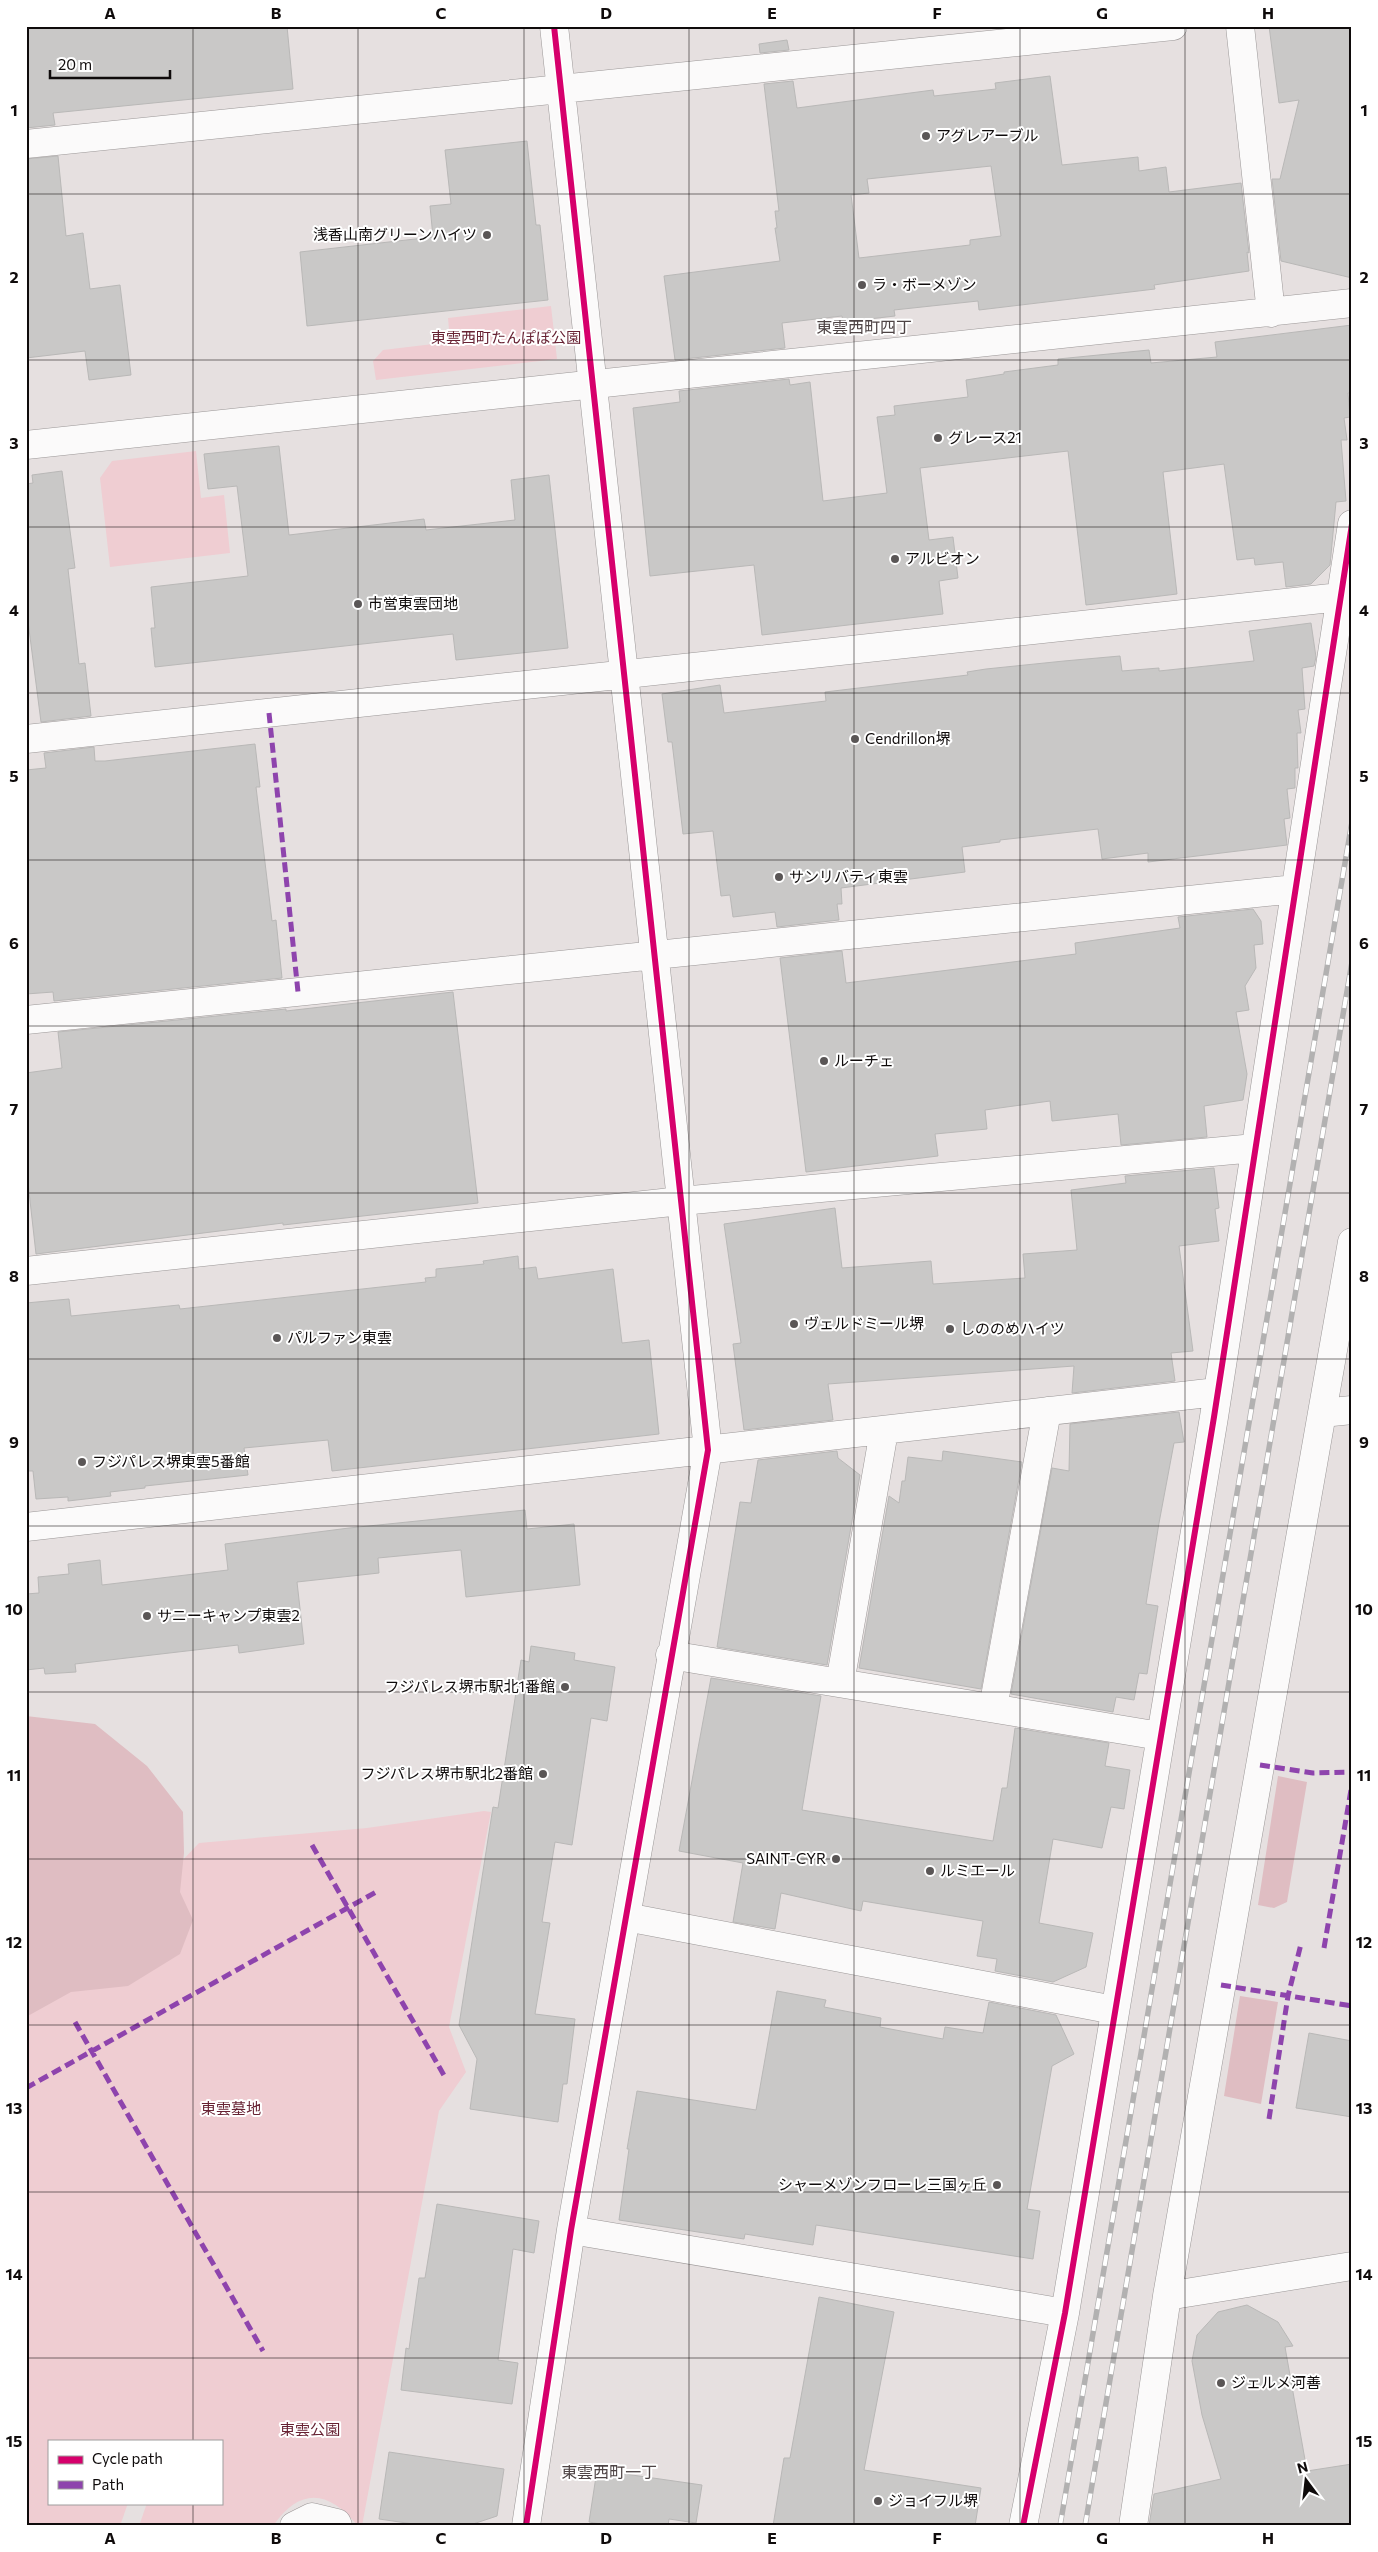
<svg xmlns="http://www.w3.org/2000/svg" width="1378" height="2552" font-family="Commissioner,'Noto Sans JP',sans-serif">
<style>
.green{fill:#efcdd2}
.forest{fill:#dfbdc2}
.building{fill:#c9c8c7;stroke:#b9b8b7;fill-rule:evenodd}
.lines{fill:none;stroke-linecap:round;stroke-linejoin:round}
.minor-casing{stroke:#9b9797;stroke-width:29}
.minor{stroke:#fbfafa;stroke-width:28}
.rail-casing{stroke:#b2b1b1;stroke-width:5.5}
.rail{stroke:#fff;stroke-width:4;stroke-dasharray:11;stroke-linecap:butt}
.quiet{stroke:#8e44ad;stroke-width:5;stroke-dasharray:10 5;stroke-linecap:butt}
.cycleway-casing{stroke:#fff;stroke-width:9}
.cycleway{stroke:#d6006c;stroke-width:6}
.grid{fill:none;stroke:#0f0b0b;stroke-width:1;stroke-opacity:0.55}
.poi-dot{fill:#5a5656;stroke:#fff;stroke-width:2}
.labels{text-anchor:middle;stroke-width:4;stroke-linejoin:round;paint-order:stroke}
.poi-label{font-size:15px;fill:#0f0b0b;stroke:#fff;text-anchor:start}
.park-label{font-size:15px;fill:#672233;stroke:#fff}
.neighbourhood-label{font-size:16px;fill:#4e4445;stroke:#fff}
.neatline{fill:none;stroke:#0f0b0b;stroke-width:2}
.grid-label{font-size:16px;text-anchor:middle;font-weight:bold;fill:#0f0b0b}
</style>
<rect width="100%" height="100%" fill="#e6e0e0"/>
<path class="green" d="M551,306L557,359L376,380L373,361L383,350L450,342L448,318Z
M196,451L201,498L224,495L230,553L110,567L100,478L112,461Z
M484,1811L491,1812L449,2027L466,2072L439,2111L362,2526H358C329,2491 301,2486 273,2526H139L147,2503H221V2441H49V2503H128L120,2526H26V2000L56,1993L199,1843L367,1828Z"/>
<path class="forest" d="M26,1716L95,1724L147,1766L183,1812L184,1853L180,1892L193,1920L180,1954L128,1986L71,1992L26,2017Z
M1278,1776L1307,1782L1287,1902L1274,1908L1258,1905Z
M1240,1996L1278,2002L1261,2104L1224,2096Z"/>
<path class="building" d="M26,26H287L293,89L53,113L55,125L26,128Z
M1269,26H1352V278L1281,261L1272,179H1280L1299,100L1279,103Z
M787,40L789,50L760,53L759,44Z
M1050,76L1062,165L1138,157L1139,171L1166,167L1169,192L1241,183L1249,253L1247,252L1249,271L1154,285L1155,289L979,310L978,301L894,310L895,316L843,322L842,316L782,323L785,348L675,360L664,276L780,261L775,228H777L775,211H779L764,84L793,81L797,108L933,90L934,96L996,89L995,83ZM991,166L1001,236L970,240V245L859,258L851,195L869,193L867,179Z
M527,141L536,225H540L548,300L307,326L300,252L433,237L430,206L451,204L445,150Z
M58,156L66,236L83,233L90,289L120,285L131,375L89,380L85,351L26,358V159Z
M1352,325V393H1348L1350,417L1344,418L1347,440H1341L1346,501L1336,502L1330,565L1311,584L1286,587L1283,562L1255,565L1254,558L1237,560L1224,464L1163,472L1177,594L1086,605L1068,451L920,468L929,540L953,537L958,578L939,581L943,614L762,635L754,565L650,576L633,408L680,402L679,391L789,379L790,385L810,382L823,501L887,493L877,417L895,415L894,406L968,397L966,380L1004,374V372L1058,365V359L1149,350L1151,363L1217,357L1215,342Z
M279,446L289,535L424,519L426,530L515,520L511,480L549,475L568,648L456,660L453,634L155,667L151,628H155L151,587L248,576L237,486L208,489L204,454Z
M62,471L75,568L68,569L79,664L85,663L91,716L41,722L26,606V484L33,483L32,475Z
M1311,623L1316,657L1314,666L1302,668L1305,709L1298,710L1301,733H1297L1298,768H1295V788L1287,789L1290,818L1284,819L1287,845L1148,862V853L1102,859L1098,829L1000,840V842L962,847L965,872L841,888L842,904H837L839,920L777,927L775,912L733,917L730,895L721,896L713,831L683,834L672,742H668L662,694L720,685L724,713L826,701L825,692L968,675L967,672L986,669L1064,661L1120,656L1122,671L1159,668V671L1254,661L1249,631Z
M255,744L260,787H256L272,921L276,920L282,978L54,1001L53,992L26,994V770L46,768L44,753L94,747L95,761H105Z
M1253,909L1261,921L1263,944L1254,945L1256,968L1245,986L1249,1010L1236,1012L1247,1074L1243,1100L1204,1106L1207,1137L1121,1145L1118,1114L1052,1121L1050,1101L985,1110L987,1129L935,1134L938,1156L806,1172L780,958L842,951L846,983L1076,954L1075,943L1180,928L1178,917Z
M453,992L478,1203L283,1225V1223L36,1254L26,1165V1073L62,1068L58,1032L286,1009V1011Z
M1214,1168L1219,1208L1215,1209L1219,1241L1179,1246L1193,1351L1171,1353L1175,1381L1072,1393L1074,1366L828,1384L833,1420L744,1430L733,1344L741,1343L724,1224L835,1208L842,1268L931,1261L933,1284L1025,1278L1023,1254L1077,1250L1071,1190L1126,1183L1125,1176Z
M518,1256L519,1269L536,1267L538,1279L613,1269L622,1343L649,1340L659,1434L332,1471L328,1440L244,1448L248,1475L145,1486V1488L110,1492L111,1496L68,1501V1497L36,1499L33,1471H26V1303L69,1299L71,1316L179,1305L180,1309L426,1282L425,1278L436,1277V1269L484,1264L483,1261Z
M1179,1412L1184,1442L1174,1443L1159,1523L1146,1604L1158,1606L1147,1674L1139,1673L1134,1700L1116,1697L1113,1712L1011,1694L1052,1468L1069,1471L1070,1424Z
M837,1451L838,1458L860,1475L827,1665L717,1647L740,1502L751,1503L758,1460Z
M943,1451L1022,1462L981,1689L859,1668L889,1496L899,1503L902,1481H905L908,1457L942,1461Z
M525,1510L527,1529L574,1524L580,1585L466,1597L461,1550L378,1558L379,1573L297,1582L304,1644L239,1653L238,1645L75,1664L76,1672L45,1674L44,1668L26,1670V1594L39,1593L38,1577L69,1574L68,1564L100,1560L102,1585L228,1570L225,1544L349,1528Z
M531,1646L575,1653L574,1660L615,1667L607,1721L591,1718L572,1845L555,1842L542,1922L550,1923L535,2014L575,2019L567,2084H563L558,2122L470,2109L477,2059L459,2025L493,1807L498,1808L521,1660L529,1662Z
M711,1678L821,1696L802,1810L993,1841L1002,1788H1007L1015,1728L1109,1743L1105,1766L1130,1770L1124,1809L1111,1807L1102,1848L1053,1839L1039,1923L1093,1933L1086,1967L1053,1982L995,1971L997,1959L977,1956L983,1921L863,1901L861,1911L781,1893L775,1929L733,1922L743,1863L679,1851Z
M777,1991L826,2000L824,2007L881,2018L880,2027L943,2039L945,2027L983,2033L989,2002L1056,2015L1074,2054L1052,2066L1027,2209L1040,2211L1033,2259L816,2225L813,2245L745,2234L744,2239L619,2220L629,2149H627L637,2091L756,2110Z
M1309,2033L1352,2041V2117L1296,2108Z
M437,2204L539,2221L534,2253L513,2249L498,2360L518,2363L512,2404L401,2390L406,2348L409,2349L419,2278H425Z
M819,2297L894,2312L864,2470L981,2488L975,2526H773L784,2458H790Z
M1247,2305L1278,2322L1293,2346L1285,2347L1307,2471L1352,2464V2523L1334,2526H1149L1154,2494L1221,2479L1202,2415L1192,2361L1197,2335L1218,2312Z
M389,2452L504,2469L497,2516L467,2526H427L379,2519Z
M597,2470L702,2485L696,2523L669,2519L668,2526H612L589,2522Z"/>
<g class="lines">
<g class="minor-casing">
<path id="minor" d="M1240,26L1271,313
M26,144L1173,26
M26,445L1352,303
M26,739L1340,597
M26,1020L1295,889
M26,1271L681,1201L1255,1148
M1322,1413L1352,1410
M26,1527L1217,1392
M670,1655L1160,1736
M840,1683L884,1431
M993,1708L1047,1411
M626,1917L1114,2010
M571,2230L1065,2313
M1167,2296L1352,2266
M294,2526L312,2517L337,2523L338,2526
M526,2526L571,2230L708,1450L554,26
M1023,2526L1065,2313L1214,1417L1352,524
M1133,2526L1167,2296L1352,1242"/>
</g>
<use href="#minor" class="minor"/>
<g class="rail-casing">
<path id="rail" d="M1060,2526L1352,822
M1085,2526L1352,962"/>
</g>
<use href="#rail" class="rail"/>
<path class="quiet" d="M269,713L298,992
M1260,1765L1313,1773L1352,1772
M312,1845L445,2077
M1324,1948L1352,1784
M1221,1985L1352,2006
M75,2022L263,2351
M26,2088L376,1892
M1269,2119L1288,1996L1301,1944"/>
<g class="cycleway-casing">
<path id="cycleway" d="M526,2526L571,2230L708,1450L554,26
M1023,2526L1065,2313L1214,1417L1352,524"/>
</g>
<use href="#cycleway" class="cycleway"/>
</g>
<path class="grid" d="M193,26V2441M358,26V2526M524,26V2526M689,26V2526M854,26V2526M1020,26V2526M1185,26V2526M26,194H1352M26,360H1352M26,527H1352M26,693H1352M26,860H1352M26,1026H1352M26,1193H1352M26,1359H1352M26,1526H1352M26,1692H1352M26,1859H1352M26,2025H1352M26,2192H1352M26,2358H1352M193,2503V2526"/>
<g class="poi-dot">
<circle cx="926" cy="136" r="5"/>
<circle cx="487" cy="235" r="5"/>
<circle cx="862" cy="285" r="5"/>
<circle cx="938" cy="438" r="5"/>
<circle cx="895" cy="559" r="5"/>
<circle cx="358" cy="604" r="5"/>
<circle cx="855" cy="739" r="5"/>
<circle cx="779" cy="877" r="5"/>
<circle cx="824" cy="1061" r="5"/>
<circle cx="794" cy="1324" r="5"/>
<circle cx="950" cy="1329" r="5"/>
<circle cx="277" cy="1338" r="5"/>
<circle cx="82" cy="1462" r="5"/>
<circle cx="147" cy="1616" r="5"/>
<circle cx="565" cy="1687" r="5"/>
<circle cx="543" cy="1774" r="5"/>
<circle cx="836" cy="1859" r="5"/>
<circle cx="930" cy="1871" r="5"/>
<circle cx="997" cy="2185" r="5"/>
<circle cx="1221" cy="2383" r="5"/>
<circle cx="878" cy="2501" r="5"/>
</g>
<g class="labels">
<g class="poi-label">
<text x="936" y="141">アグレアーブル</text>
<text x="477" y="240" text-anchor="end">浅香山南グリーンハイツ</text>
<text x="872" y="290">ラ・ボーメゾン</text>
<text x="948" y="443">グレース21</text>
<text x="905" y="564">アルビオン</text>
<text x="368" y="609">市営東雲団地</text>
<text x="865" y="744">Cendrillon堺</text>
<text x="789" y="882">サンリバティ東雲</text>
<text x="834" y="1066">ルーチェ</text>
<text x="804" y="1329">ヴェルドミール堺</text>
<text x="960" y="1334">しののめハイツ</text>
<text x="287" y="1343">パルファン東雲</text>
<text x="92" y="1467">フジパレス堺東雲5番館</text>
<text x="157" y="1621">サニーキャンプ東雲2</text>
<text x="555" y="1692" text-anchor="end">フジパレス堺市駅北1番館</text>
<text x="533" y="1779" text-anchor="end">フジパレス堺市駅北2番館</text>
<text x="826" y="1864" text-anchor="end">SAINT-CYR</text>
<text x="940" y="1876">ルミエール</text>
<text x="987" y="2190" text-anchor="end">シャーメゾンフローレ三国ヶ丘</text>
<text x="1231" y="2388">ジェルメ河善</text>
<text x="888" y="2506">ジョイフル堺</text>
</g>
<g class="park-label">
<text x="506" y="343">東雲西町たんぽぽ公園</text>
<text x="231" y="2114">東雲墓地</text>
<text x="310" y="2435">東雲公園</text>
</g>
<g class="neighbourhood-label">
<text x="864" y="333">東雲西町四丁</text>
<text x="609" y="2478">東雲西町一丁</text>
</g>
</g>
<rect width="1378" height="2552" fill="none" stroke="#ffffff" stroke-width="55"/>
<rect x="48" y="2440" width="175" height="65" fill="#ffffff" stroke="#9f9d9d"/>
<rect x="58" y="2456" width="25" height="8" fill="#d6006c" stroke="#9f9d9d"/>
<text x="92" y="2464" font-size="15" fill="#0f0b0b">Cycle path</text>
<rect x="58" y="2481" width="25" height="8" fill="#8e44ad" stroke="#9f9d9d"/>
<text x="92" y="2490" font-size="15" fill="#0f0b0b">Path</text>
<g transform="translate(1306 2480) rotate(345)" stroke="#ffffff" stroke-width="4" paint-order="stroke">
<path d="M0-4L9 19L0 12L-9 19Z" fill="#0f0b0b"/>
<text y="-8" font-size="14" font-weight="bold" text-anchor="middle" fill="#0f0b0b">N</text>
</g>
<path d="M50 70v8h120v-8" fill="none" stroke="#0f0b0b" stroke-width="2.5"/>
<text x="58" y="70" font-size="15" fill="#0f0b0b" stroke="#ffffff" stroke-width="4" paint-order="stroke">20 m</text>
<rect x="28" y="28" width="1322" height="2496" class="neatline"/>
<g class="grid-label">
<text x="110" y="19">A</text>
<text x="276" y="19">B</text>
<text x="441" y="19">C</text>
<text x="606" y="19">D</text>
<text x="772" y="19">E</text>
<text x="937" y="19">F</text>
<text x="1102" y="19">G</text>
<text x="1268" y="19">H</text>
<text x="14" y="116">1</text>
<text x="1364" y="116">1</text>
<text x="14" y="283">2</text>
<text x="1364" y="283">2</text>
<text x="14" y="449">3</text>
<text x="1364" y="449">3</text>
<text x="14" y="616">4</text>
<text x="1364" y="616">4</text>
<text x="14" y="782">5</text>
<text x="1364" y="782">5</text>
<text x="14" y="949">6</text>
<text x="1364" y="949">6</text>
<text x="14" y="1115">7</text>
<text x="1364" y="1115">7</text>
<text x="14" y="1282">8</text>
<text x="1364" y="1282">8</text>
<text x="14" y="1448">9</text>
<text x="1364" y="1448">9</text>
<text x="14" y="1615">10</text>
<text x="1364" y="1615">10</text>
<text x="14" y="1781">11</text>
<text x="1364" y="1781">11</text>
<text x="14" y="1948">12</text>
<text x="1364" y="1948">12</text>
<text x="14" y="2114">13</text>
<text x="1364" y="2114">13</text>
<text x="14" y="2280">14</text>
<text x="1364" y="2280">14</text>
<text x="14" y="2447">15</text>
<text x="1364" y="2447">15</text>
<text x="110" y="2544">A</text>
<text x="276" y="2544">B</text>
<text x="441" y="2544">C</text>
<text x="606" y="2544">D</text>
<text x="772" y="2544">E</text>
<text x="937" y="2544">F</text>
<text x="1102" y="2544">G</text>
<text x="1268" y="2544">H</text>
</g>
</svg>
